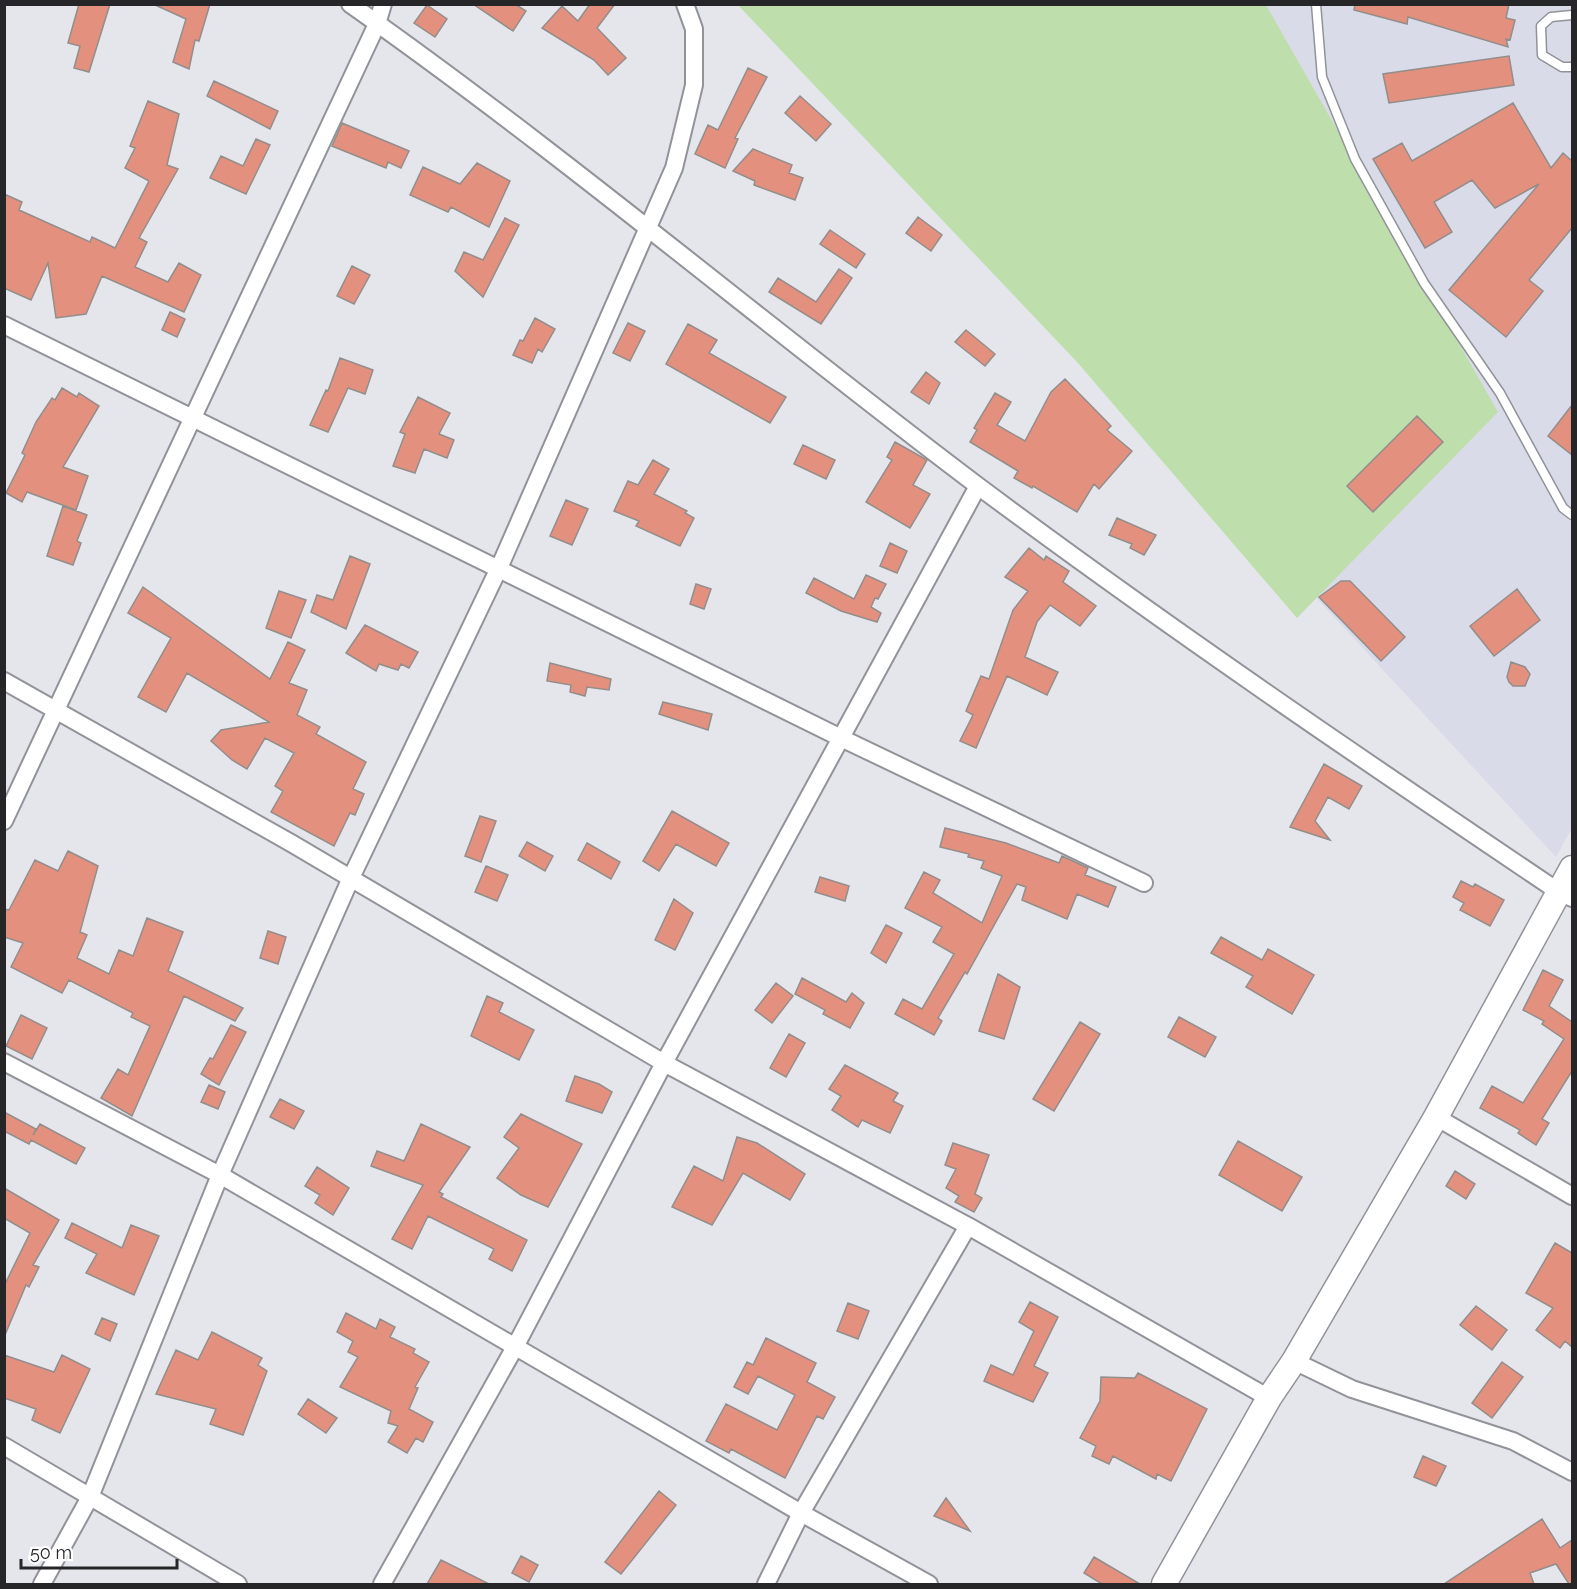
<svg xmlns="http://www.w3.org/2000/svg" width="1577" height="1589" font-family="Raleway,sans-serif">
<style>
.built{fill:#d9dbe8}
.green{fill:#bedfac}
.building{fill:#e3917e;stroke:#938d8b;stroke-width:1.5}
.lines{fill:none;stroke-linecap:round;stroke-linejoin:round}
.lane-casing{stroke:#929399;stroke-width:11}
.street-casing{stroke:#929399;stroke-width:20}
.secondary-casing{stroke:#929399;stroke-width:27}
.lane{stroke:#fff;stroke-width:8}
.street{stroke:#fff;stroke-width:16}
.secondary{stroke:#fff;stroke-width:24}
</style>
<rect width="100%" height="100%" fill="#e5e6ec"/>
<path class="built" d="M768,5H1572V828L1556,857Z"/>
<path class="green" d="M738,5H1266L1498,412L1297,618L1077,362Z"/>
<path class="building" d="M79,4H110L89,72L74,68L80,46L68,43Z
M153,4H210L199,41L195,40L189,69L173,62L186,19Z
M473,4H515L526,11L513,31Z
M590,4H615L597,28L626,58L608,75L594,60L542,28L562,6L578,21Z
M1355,4H1509L1506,18L1515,20L1510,40L1506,39L1508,47L1408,17L1407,24L1354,10Z
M427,5L447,19L435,37L414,23Z
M1509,56L1514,85L1389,103L1383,74Z
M748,68L767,77L735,138L738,139L725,168L695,154L708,125L718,130Z
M214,81L278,111L270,129L207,96Z
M800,96L831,124L816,141L785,113Z
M148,101L179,114L167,165L178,169L139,238L147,242L135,267L168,282L179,263L201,275L184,312L102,276L86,314L56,318L48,263L31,300L4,288V194L22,202L19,210L90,242L92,237L115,248L149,181L125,168L135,148L130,146Z
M1513,103L1551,168L1563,153L1572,161V228L1529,280L1543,291L1506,337L1449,290L1539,184L1495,208L1472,180L1434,202L1452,232L1425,248L1373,159L1402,143L1412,161Z
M342,123L409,151L401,168L388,162L386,168L332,146Z
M256,139L270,145L246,194L210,178L221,156L243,166Z
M753,149L792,165L789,173L803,178L795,200L754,185L755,181L733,171Z
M477,163L510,181L489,227L451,207L448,212L410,195L423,167L460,184Z
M918,217L942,235L931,251L906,233Z
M505,218L519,225L483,297L455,271L464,252L483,260Z
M830,230L865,254L856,268L820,244Z
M352,266L370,275L354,304L337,296Z
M839,269L852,278L821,324L769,292L778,278L816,302Z
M170,312L185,319L177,337L162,330Z
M535,318L555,329L542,352L538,349L532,363L513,355L520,340L523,341Z
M628,323L645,331L630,361L613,353Z
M688,324L717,340L709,353L786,397L770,423L666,364Z
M966,330L995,354L985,366L955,342Z
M340,358L373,370L365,394L348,388L328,432L310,425L326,390L328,391Z
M926,372L940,383L929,404L911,392Z
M1065,379L1111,426L1107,430L1132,451L1099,489L1094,484L1077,512L1033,486L1032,488L1014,478L1018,471L970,442L977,430L974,428L995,393L1011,402L997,425L1025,441L1051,392Z
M62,388L77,397L79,393L99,406L63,467L88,476L76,510L27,492L22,502L6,493L25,455L22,453L36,422L52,398L55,400Z
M418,397L450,413L439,434L454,440L447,458L424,449L415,473L393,466L405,434L400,432Z
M1572,405V455L1548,436Z
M1417,416L1443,442L1373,512L1347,486Z
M895,442L927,460L913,485L930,494L910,528L866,502L892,460L887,457Z
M803,445L835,460L826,479L794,464Z
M653,460L669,469L654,494L687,511L685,513L694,518L680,546L636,526L639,521L614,511L628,481L638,485Z
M566,500L588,509L572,545L550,536Z
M63,506L87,515L77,541L81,543L73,565L47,556Z
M1117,518L1156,535L1144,555L1130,548L1132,544L1109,535Z
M890,543L907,551L897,573L880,566Z
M1029,548L1044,560L1046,556L1069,571L1063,582L1096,606L1080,626L1050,605L1037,622L1025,657L1058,672L1047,695L1007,676L976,748L960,741L973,715L966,711L981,676L989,679L1013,610L1028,591L1005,577Z
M350,556L370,564L346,629L311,612L317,595L333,600Z
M866,575L886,584L878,599L875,598L871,607L881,613L877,622L841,611L806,593L814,578L854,599Z
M1341,581H1350L1405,637L1381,661L1319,597Z
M696,584L711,589L704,609L690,604Z
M143,587L270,679L288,642L305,650L289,683L307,690L297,715L320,727L316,734L366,762L353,789L364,794L355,815L350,813L334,846L271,812L283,791L275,786L294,753L265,738L247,769L232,760L211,741L221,730L269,722L187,673L166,712L138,697L171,638L128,613Z
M1517,589L1540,620L1494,656L1470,626Z
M279,591L306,600L291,638L266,628Z
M365,625L418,652L409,668L401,664L398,670L379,664L376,671L346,653Z
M1511,662L1525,667L1530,674L1525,686H1513L1509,682L1507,677Z
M550,663L611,679L609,690L587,687L585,696L570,692L571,685L547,681Z
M663,702L712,714L708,730L659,714Z
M1324,764L1362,786L1349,809L1328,797L1315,821L1330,840L1290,827Z
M672,811L729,843L716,866L676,844L659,871L643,861Z
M480,816L496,821L481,862L465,856Z
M945,828L1006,843L1059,863L1062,856L1088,868L1085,875L1116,887L1108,907L1077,894L1067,919L1022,900L1026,887L1017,884L967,974L965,972L938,1018L942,1021L934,1035L895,1014L903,999L922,1009L954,954L933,942L942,927L905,908L924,872L940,880L933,893L982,923L1002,876L981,868L984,861L968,857L969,854L940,847Z
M527,842L553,856L545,871L519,856Z
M587,843L620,862L611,879L578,860Z
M68,851L98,866L80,932L87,935L77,958L109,974L119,950L133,956L147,918L183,932L168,971L243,1008L235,1021L184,996L132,1116L101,1098L118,1069L128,1075L150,1026L131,1017L133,1013L69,980L62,993L11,967L23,943L4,937V909L9,910L35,860L58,871Z
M486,866L508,875L497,901L475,892Z
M820,877L849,886L845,901L815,892Z
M1461,881L1473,887L1475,884L1504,900L1490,926L1460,910L1464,903L1453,897Z
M674,899L693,913L675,950L655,940Z
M886,925L902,933L886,963L871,953Z
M268,931L286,937L278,964L260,958Z
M1221,937L1262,960L1268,949L1314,975L1292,1014L1246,987L1253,976L1211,953Z
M1543,970L1563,980L1549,1006L1572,1022V1071L1542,1119L1549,1123L1536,1145L1518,1133L1520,1130L1480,1108L1492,1086L1523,1103L1564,1039L1542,1024L1544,1021L1523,1010Z
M998,974L1020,987L1004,1039L979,1031Z
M802,978L846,1002L852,993L864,1003L850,1028L823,1014L825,1010L795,994Z
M776,983L793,996L772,1023L755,1010Z
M487,996L503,1003L499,1012L534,1030L519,1060L471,1036Z
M21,1015L47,1028L32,1059L6,1046Z
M1179,1017L1216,1037L1205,1057L1168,1037Z
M1080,1022L1100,1034L1054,1111L1033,1099Z
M231,1025L246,1032L219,1085L201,1074L210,1058L213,1059Z
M789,1034L805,1043L786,1077L770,1068Z
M845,1065L898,1093L893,1101L903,1106L890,1133L862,1120L858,1127L832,1110L841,1096L829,1089Z
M575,1076L599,1084L612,1092L602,1113L566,1101Z
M209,1085L225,1092L218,1109L201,1102Z
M280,1099L304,1111L294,1129L270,1117Z
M4,1112L36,1129L33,1135L40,1124L85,1148L76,1164L31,1140L29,1144L4,1131Z
M521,1114L582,1144L548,1207L521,1195L497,1178L519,1148L504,1137Z
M421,1124L470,1147L439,1192L443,1194L441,1197L527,1240L512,1271L489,1259L494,1249L428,1216L412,1249L392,1239L423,1185L371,1166L377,1151L404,1161Z
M737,1137L757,1143L805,1174L790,1200L743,1173L712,1225L672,1207L694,1166L723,1181Z
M1238,1141L1302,1177L1282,1211L1219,1175Z
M953,1143L989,1155L975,1194L982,1198L974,1212L955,1202L959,1196L946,1188L956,1169L945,1165Z
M317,1167L349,1188L333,1215L315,1203L320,1195L305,1186Z
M1455,1171L1475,1184L1466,1199L1446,1186Z
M4,1188L59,1220L33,1265L39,1267L29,1287L26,1285L5,1335L4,1286L30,1233L4,1218Z
M72,1223L122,1248L131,1225L159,1236L134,1295L86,1273L97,1254L65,1238Z
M1555,1243L1572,1253V1347L1565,1341L1560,1348L1536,1330L1553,1308L1526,1293Z
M1030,1302L1058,1317L1034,1366L1048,1373L1033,1402L984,1381L991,1365L1013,1375L1034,1331L1019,1322Z
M848,1303L869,1311L858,1339L837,1331Z
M1476,1306L1507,1330L1492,1350L1460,1325Z
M346,1313L376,1329L380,1319L395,1327L390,1337L415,1349L413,1353L429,1362L415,1387L418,1388L409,1409L433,1422L423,1442L416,1438L407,1453L388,1442L398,1426L388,1423L391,1411L340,1387L358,1357L348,1352L353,1341L337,1332Z
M102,1318L117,1324L110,1341L95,1334Z
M212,1332L262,1358L258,1365L267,1371L243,1435L210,1424L216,1409L156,1394L176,1350L198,1360Z
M766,1338L816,1363L807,1382L835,1397L823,1419L817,1416L785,1478L731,1449L729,1453L706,1441L726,1404L777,1430L795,1395L758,1376L748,1394L734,1387L747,1362L753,1365Z
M4,1355L54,1372L62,1355L90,1369L60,1433L32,1420L36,1409L4,1398Z
M1502,1362L1523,1377L1492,1418L1472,1403Z
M1138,1373L1207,1409L1171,1481L1157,1474L1156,1479L1113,1456L1109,1464L1092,1456L1096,1446L1080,1438L1100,1401L1101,1377L1135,1378Z
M308,1399L337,1418L326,1433L298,1414Z
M1423,1456L1446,1466L1436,1486L1414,1477Z
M659,1491L676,1505L621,1574L605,1562Z
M946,1498L970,1531L934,1516Z
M1542,1519L1560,1548L1572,1540V1584H1569L1556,1564L1530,1573L1534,1584H1444Z
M521,1556L538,1565L529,1582L512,1573Z
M1094,1557L1140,1584H1102L1084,1573Z
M441,1560L489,1584H427Z"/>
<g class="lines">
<g class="lane-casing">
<path id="lane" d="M1316,4L1322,77L1355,159L1424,283L1500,393L1563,508L1572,515
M1572,15L1551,17L1541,26L1542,55L1562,67H1572"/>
</g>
<g class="street-casing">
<path id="street" d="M350,4C566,156 767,327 978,486C1167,627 1363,760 1559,892L1572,898
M4,325L841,738L1144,883
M4,681L291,843L664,1063L968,1226L1269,1398
M4,821L377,24L383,4
M4,1062L220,1175L801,1513L929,1584
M1436,1117L1572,1196
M1294,1361L1352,1389L1513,1441L1572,1472
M4,1446L238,1584
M42,1584L90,1497L220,1175L350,880L499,568L674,168L694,85V29L685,4
M382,1584L515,1347L664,1063L978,486
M766,1584L801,1513L968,1226"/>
</g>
<g class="secondary-casing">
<path id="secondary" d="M1164,1584L1269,1398L1294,1361L1436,1117L1572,868"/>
</g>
<use href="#lane" class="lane"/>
<use href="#street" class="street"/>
<use href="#secondary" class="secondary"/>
</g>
<rect width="1577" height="1589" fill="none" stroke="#262628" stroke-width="12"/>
<path d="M21 1559v9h156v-9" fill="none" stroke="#262628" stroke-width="3"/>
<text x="30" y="1559" font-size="18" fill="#262628" stroke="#ffffff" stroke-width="4.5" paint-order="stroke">50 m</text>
</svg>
